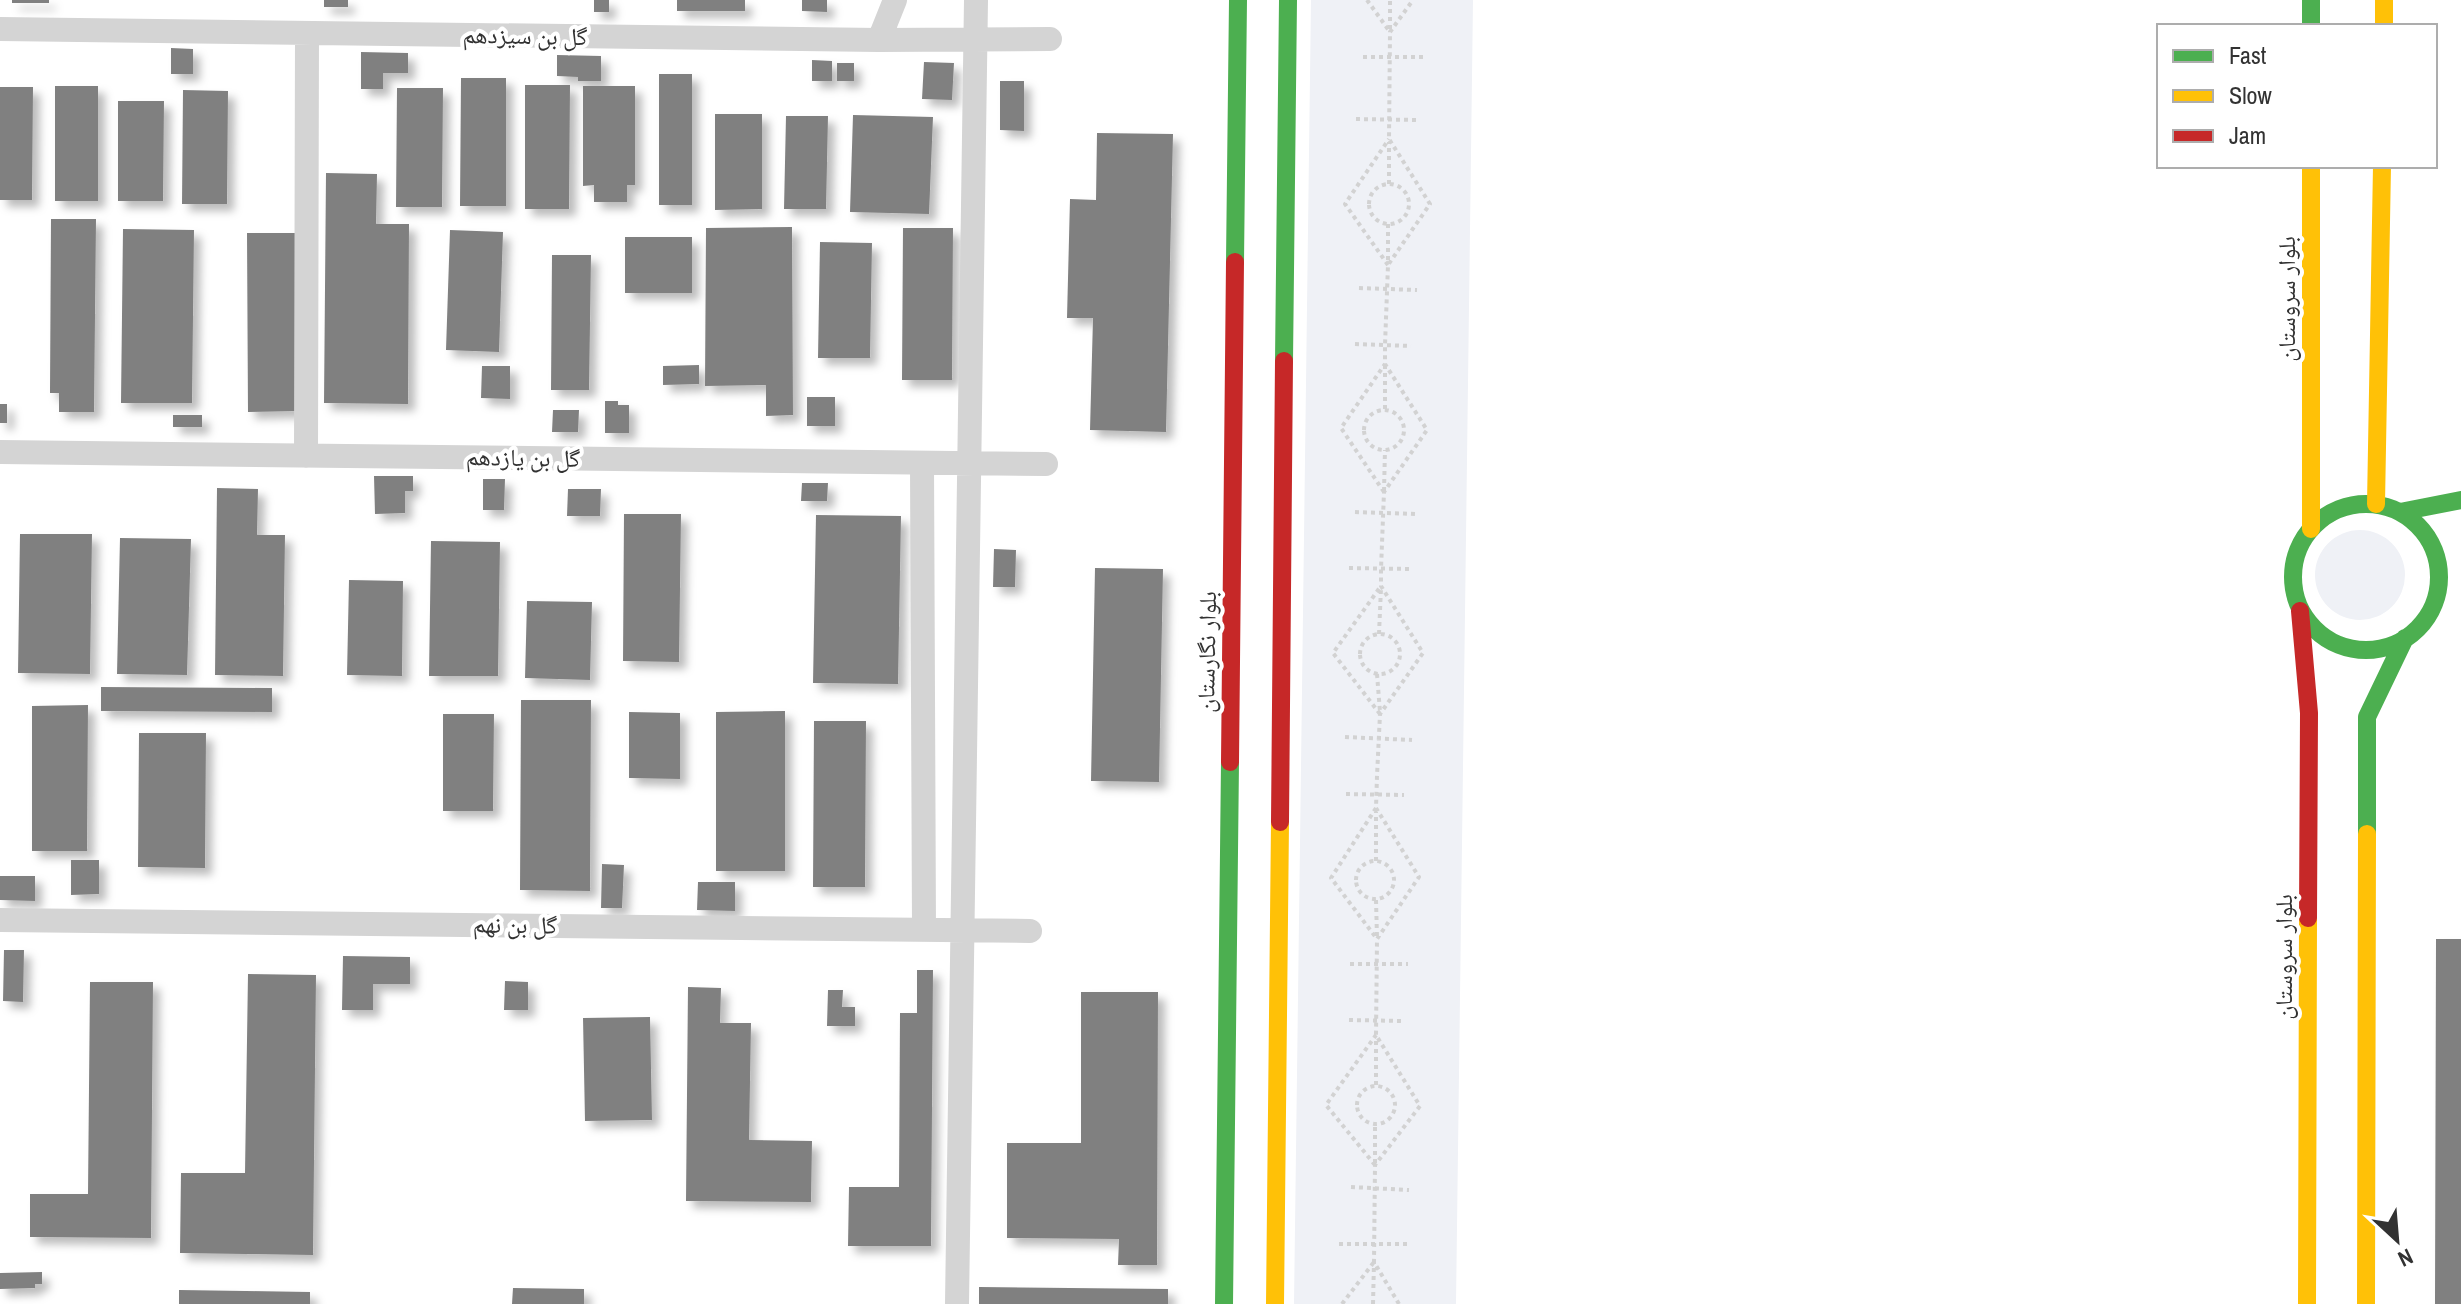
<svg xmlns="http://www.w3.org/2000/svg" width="2461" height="1304" font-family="'Archivo Narrow','Noto Naskh Arabic',sans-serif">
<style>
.green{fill:#eff1f6}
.building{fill:#808080;filter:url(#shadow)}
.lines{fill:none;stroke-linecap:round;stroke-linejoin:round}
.path{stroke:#d2d2d2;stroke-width:4;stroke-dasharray:4 4;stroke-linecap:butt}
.street{stroke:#d4d4d4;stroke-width:24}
.fast{stroke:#4caf50;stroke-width:18}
.slow{stroke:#ffc107;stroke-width:18}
.jam{stroke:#c62828;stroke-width:18}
.labels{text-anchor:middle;stroke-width:8;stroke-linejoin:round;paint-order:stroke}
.street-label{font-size:24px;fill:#323232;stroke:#fff}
</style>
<defs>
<filter id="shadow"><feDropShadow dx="7" dy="7" stdDeviation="4" flood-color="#0004"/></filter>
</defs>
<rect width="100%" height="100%" fill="#fff"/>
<path class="green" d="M1311,0H1473L1456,1304H1294Z
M2315 575a45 45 0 1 1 90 0a45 45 0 1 1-90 0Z"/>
<path class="building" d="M12,0H49V3H12Z
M324,0H348V7H324Z
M594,0H609V12H594Z
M677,0H745V11H677Z
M802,0H827V12L802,11Z
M171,48L193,49V74H171Z
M361,52L408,53V73H383V89H361Z
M557,55L601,56V81H578V77L557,76Z
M812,60L832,61V81H812Z
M924,62L954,63L952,100L922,99Z
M837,63H854V81H837Z
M659,74H692V205H659Z
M461,78H506V206H460Z
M1000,81H1024V131L1000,130Z
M525,85H570L569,209H525Z
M55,86H98V201H55Z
M583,86H635V185H627V202H594V185L583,186Z
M0,87H33L32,200H0Z
M397,88H443L442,207H396Z
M183,90L228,91L227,204H182Z
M118,101H164L163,201H118Z
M715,114H762V209L715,210Z
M853,115L933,117L929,214L850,212Z
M786,116H828L826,209H784Z
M1097,133L1173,134L1166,432L1090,430L1093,318H1067L1070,199L1096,200Z
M326,173L377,174L376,224H409L408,404L324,403Z
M51,219H96L94,412H59V393H50Z
M792,227L793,415L766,416V385L705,386L706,228Z
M903,228H953L952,380H902Z
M123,229L194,230L192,403H121Z
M450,230L503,232L499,352L446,350Z
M247,233H298V411L248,412Z
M625,237H692V293H625Z
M820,242L872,243L870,358H818Z
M552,255H591L589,390H551Z
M699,365V384L663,385V366Z
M482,366H510V399L481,398Z
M807,397H835V426H807Z
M605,401H618V405H629V433H605Z
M0,404H7V423H0Z
M553,410H579L578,432H552Z
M173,415H202V427H173Z
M374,476H413V491H405V513L375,514Z
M483,479H505L504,510H483Z
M802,483H828L827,501H801Z
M217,488L258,489L257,535H285L283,676L215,675Z
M568,489H601L600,516H567Z
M624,514H681L679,662L623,661Z
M816,515L901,516L898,684L813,683Z
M20,534H92L90,674L18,673Z
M120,538L191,539L187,675L117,674Z
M431,541L500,542L498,676H429Z
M994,549L1016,550L1015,587H993Z
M1095,568L1163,569L1159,782L1091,781Z
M349,580L403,581L402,676L347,675Z
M527,601L592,602L590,680L525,678Z
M101,687L272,688V712L101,711Z
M521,700H591L590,891L520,890Z
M88,705L87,851H32V706Z
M785,711V871H716V712Z
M629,712L680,713V779L629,778Z
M443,714H494L493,811H443Z
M814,721H866L865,887H813Z
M139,733H206L205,868L138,867Z
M71,860H99V894L71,895Z
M602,864L624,865L622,908H601Z
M0,876H35V901L0,900Z
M698,882H735V911L697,910Z
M2436,939H2461V1304H2435Z
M4,950H24L23,1002L3,1001Z
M343,956L410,957V984H373V1010H342Z
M917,970H933L931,1246H848L849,1187H899L900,1013H917Z
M248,974L316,975L313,1255L180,1253L181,1173H245Z
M505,981L528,982V1010H504Z
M90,982H153L151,1238L30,1237V1194H88Z
M688,987L721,988L720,1023H751L749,1140L812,1141L811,1202L686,1201Z
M828,990H843L842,1007H855V1026H827Z
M1081,992H1158L1157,1265H1118L1119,1239L1007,1238V1143H1081Z
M650,1017L652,1120L585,1121L583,1018Z
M42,1272V1284H35V1288L0,1289V1273Z
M979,1287L1168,1289V1304H979Z
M513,1288L584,1289V1304H512Z
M179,1290L310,1292V1304H179Z"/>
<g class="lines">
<path class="path" d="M1367,0L1390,32
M1390,29V0
M1363,57H1423
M1356,119L1417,120
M1389,184V142
M1369 204a20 20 0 1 1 40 0a20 20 0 1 1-40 0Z
M1388,224V262
M1388,265L1345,204L1389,139
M1359,288L1417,290
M1355,344L1411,346
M1385,409V366
M1364 430a20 20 0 1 1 40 0a20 20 0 1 1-40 0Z
M1384,491L1385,450
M1384,492L1341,428L1385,364
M1355,512L1417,514
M1349,568L1412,569
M1379,634L1381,588
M1360 654a20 20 0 1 1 40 0a20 20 0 1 1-40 0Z
M1377,674L1380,712
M1380,714L1333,653L1381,586
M1345,737L1412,740
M1346,794L1404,795
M1376,808L1331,878L1377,939
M1356 880a19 19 0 1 1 38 0a19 19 0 1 1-38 0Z
M1376,861V810
M1376,900L1377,937
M1350,964H1408
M1349,1020L1403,1021
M1376,1085V1037
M1357 1105a19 19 0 1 1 38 0a19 19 0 1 1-38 0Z
M1375,1163V1125
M1375,1165L1326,1105L1376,1035
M1351,1187L1409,1190
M1339,1244H1408
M1342,1304L1374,1262
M1373,1304L1374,1262
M1399,1304L1374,1262L1375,1165L1420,1106L1376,1035L1377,939L1419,877L1376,808L1377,776L1380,714L1423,653L1381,586V569L1384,492L1427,430L1385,364V345L1388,265L1430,204L1389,139L1390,32L1413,0"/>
<path class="street" d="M0,29L879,40L1050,39
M879,40L895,0
M0,452L1046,464
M306,456L307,33
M922,463L924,929
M0,920L1030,931
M957,1304L976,0"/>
<path class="fast" d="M2311,0V26
M1235,262L1238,0
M1284,361L1288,0
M2293 577a73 73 0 1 1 146 0a73 73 0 1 1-146 0Z
M2400,512L2461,500
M2367,834V717L2405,638
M1224,1304L1230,762"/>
<path class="slow" d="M2384,0V26
M2311,166V529
M2376,504L2382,166
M1275,1304L1280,822
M2307,1304L2308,918
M2366,1304L2367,834"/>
<path class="jam" d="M2300,611L2309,713L2308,918
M1230,762L1235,262
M1280,822L1284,361"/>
</g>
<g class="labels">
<g class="street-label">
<text transform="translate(525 36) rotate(1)" y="8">گل بن سیزدهم</text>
<text transform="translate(2287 299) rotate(-90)" y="8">بلوار سروستان</text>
<text transform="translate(523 458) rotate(1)" y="8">گل بن یازدهم</text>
<text transform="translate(1207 652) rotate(-89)" y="8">بلوار نگارستان</text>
<text transform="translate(515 925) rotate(1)" y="8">گل بن نهم</text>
<text transform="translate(2284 957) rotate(-90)" y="8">بلوار سروستان</text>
</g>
</g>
<rect x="2157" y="24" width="280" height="144" fill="#ffffff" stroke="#adadad" stroke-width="2"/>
<rect x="2173" y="50" width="40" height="12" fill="#4caf50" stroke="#adadad" stroke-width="2"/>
<text x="2229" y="64" font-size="24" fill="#323232">Fast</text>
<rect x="2173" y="90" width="40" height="12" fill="#ffc107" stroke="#adadad" stroke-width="2"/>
<text x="2229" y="104" font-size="24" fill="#323232">Slow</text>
<rect x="2173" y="130" width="40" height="12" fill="#c62828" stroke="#adadad" stroke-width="2"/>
<text x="2229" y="144" font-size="24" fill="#323232">Jam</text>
<g transform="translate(2397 1240) rotate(154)" stroke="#ffffff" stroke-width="6" paint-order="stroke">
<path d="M0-6L14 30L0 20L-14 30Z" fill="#323232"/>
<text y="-12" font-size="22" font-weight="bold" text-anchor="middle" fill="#323232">N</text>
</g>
</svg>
